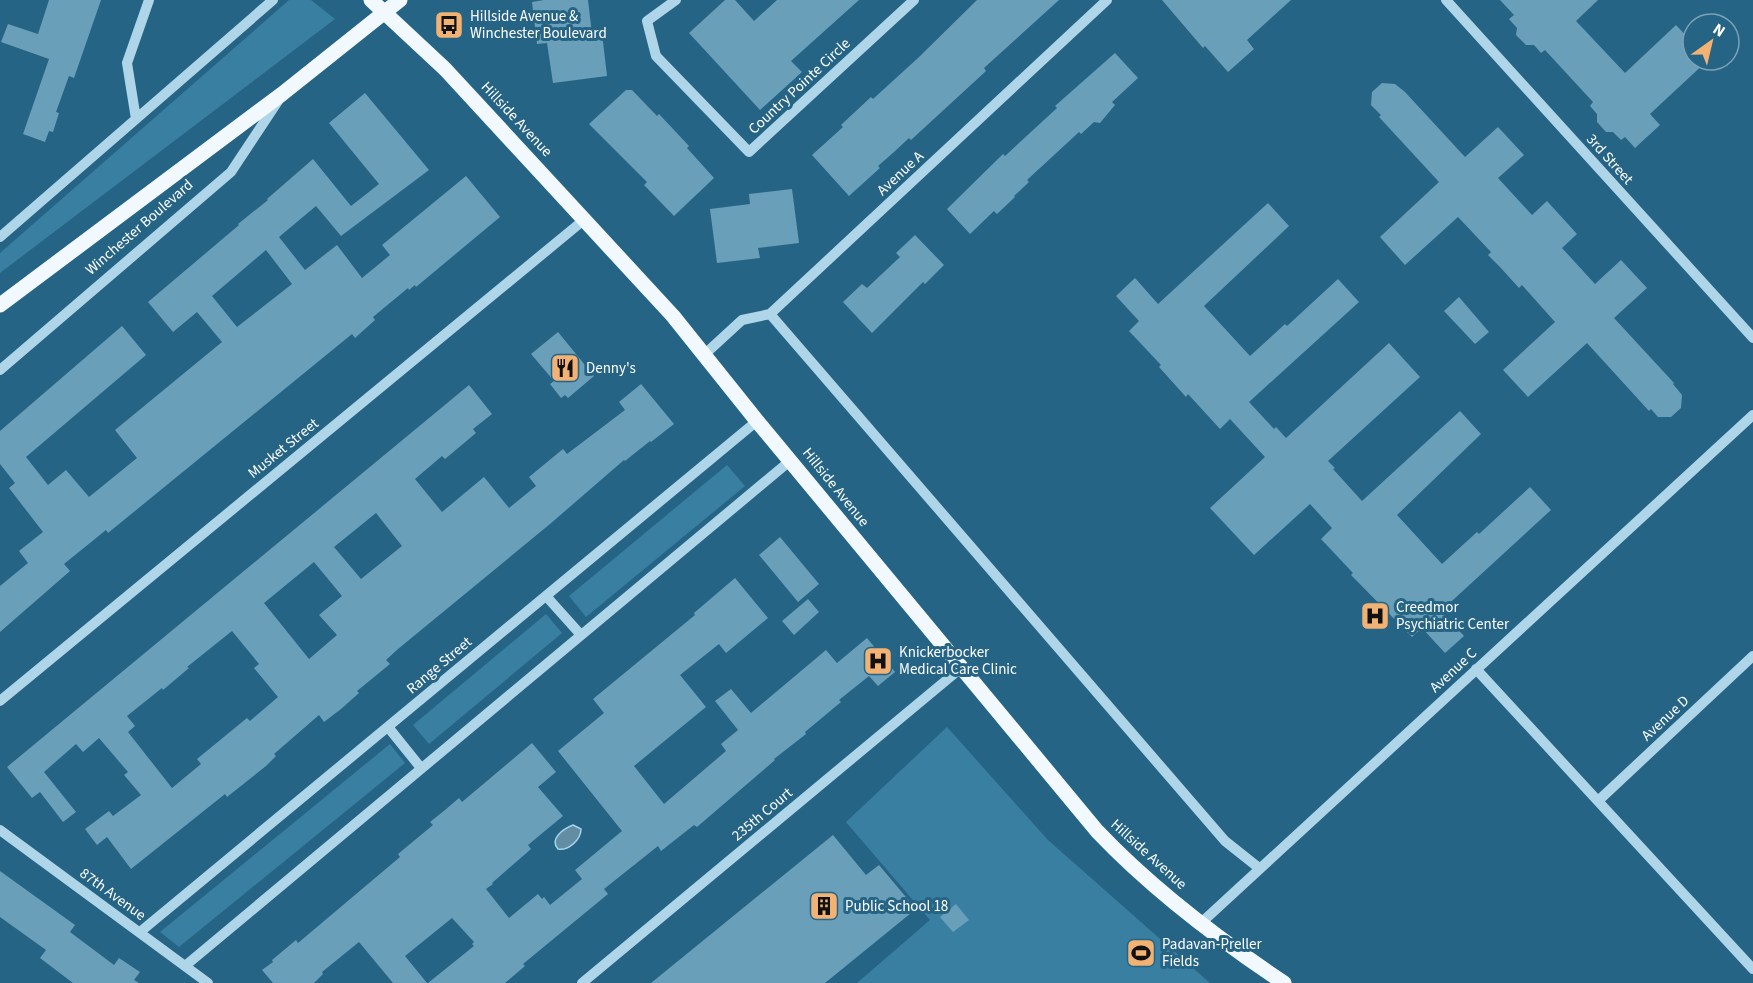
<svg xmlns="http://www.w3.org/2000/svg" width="1753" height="983" font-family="'Source Sans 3',sans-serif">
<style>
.green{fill:#397fa2}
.water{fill:#638da3;stroke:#a3d3e9;stroke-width:1.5}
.building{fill:#6a9fba;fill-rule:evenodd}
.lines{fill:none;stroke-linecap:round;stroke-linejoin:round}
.minor{stroke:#afd5e8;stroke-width:10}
.major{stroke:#f1f9fe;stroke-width:15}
.labels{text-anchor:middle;stroke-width:6;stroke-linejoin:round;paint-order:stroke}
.poi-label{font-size:15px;fill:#fff;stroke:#256485;text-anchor:start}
.street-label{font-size:15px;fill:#fff;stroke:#256485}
</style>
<rect width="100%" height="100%" fill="#256485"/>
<path class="green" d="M289,0H311L335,19L0,273V253Z
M727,465L745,486L586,617L569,596Z
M546,614L562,633L429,744L413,725Z
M947,727L1048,840L1210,983H857L930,920L846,822Z
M390,744L405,763L179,947L160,932Z"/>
<path class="water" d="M573,825L581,829C581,840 568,851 558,849C549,839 563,829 573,825Z"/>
<path class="building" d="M49,0H101L74,78L69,76L56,112L59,113L53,132L49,131L45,142L23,134L49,59L1,42L8,24L38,34Z
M544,0H588L592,34L602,33L607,76L553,83L547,43L537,44L532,2Z
M725,0H735L754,21L777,0H859L791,61L802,72L760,110L689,33Z
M977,0H1059L984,68L986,71L911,140L909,138L894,152L878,166L880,168L849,196L812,155L843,127L841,125L871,97L873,99L918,58Z
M1162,0H1291L1247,40L1254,49L1228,72L1205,46L1203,48Z
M1500,0H1598L1576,21L1625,73L1676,25L1693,43V60H1708L1650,114L1660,125L1635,148L1625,137L1621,140L1613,132H1606L1597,122V114L1590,106L1593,102L1545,50L1541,53L1534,45H1526L1516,35L1517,28L1509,19L1514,15Z
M1115,53L1138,78L1112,102L1115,105L1100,123L1094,122L1081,134L1079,132L1027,180L1029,182L1014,196L1015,197L997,214L994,211L970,234L947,209L1003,154L1005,156L1057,108L1055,106Z
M1382,83L1395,84L1405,92L1465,157L1498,127L1524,155L1498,178L1532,215L1547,201L1577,234L1562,248L1595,284L1621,260L1647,288L1614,318L1674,383L1673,384L1682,395L1681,408L1671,417H1658L1651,409L1649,411L1587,343L1528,397L1503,370L1555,322L1522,285L1519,288L1500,267L1488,255L1491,252L1458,217L1405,265L1380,237L1439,182L1379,117L1381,115L1371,105L1372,92Z
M626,90H632L657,116L659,114L689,146L687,148L714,178L674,216L644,185L647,182L589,124Z
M365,93L429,170L341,236L316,206L279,237L305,270L337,245L362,278L390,255L382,245L466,176L500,217L416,287L415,285L409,290L408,288L373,317L375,320L355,338L352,334L108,533L106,530L64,564L70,571L0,632V586L28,563L19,551L43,532L9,488L15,483L0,464V431L122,326L146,355L26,457L48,485L66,470L89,497L137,458L115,430L222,342L197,312L173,332L148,302L239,225L238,224L268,200L267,199L313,159L351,206L379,184L329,123ZM266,250L292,284L237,327L212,296Z
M792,189L799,243L758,248L760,258L717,263L710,209L750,204L749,194Z
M1268,203L1289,226L1204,306L1250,356L1285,324L1287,326L1338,279L1359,302L1249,402L1274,429L1276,427L1286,438L1389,343L1420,377L1328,461L1335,468L1333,469L1362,501L1460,411L1481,434L1397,515L1442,564L1477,532L1479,534L1530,487L1551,510L1441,611L1464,636L1445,653L1422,628L1412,637L1351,575L1353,573L1321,539L1332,528L1310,504L1254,555L1210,508L1265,457L1230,419L1220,429L1188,394L1186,397L1159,367L1161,365L1129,331L1139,321L1116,296L1135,278L1158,304Z
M915,235L944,265L925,284L923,282L872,333L843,302L862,284L867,288L900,257L896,253Z
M1459,297L1489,332L1475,344L1444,311Z
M558,332L594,376L568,398L565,395L561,398L550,384L554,381L531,354Z
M641,384L674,424L651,442L650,441L625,461L624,460L550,524L398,649L386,660L390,664L357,691L359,693L341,709L324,722L319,715L274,754L276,756L266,766L227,797L225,794L131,869L107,837L97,845L85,829L109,811L113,816L141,795L124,775L128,772L99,738L83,752L76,744L44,772L76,812L63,822L40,792L32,798L7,767L469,385L492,414L473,429L476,433L445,459L442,456L415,479L442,512L484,477L509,508L536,486L529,477L563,449L567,454L625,410L619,402ZM376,513L402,546L361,579L334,547ZM314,562L342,596L319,615L337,635L309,659L264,603ZM232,631L259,664L254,668L278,697L250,721L247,718L197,759L201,764L172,788L128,732L135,726L127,716L162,688L163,690L189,668L187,667Z
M780,537L819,584L798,602L759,555Z
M735,578L768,618L726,653L719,644L680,675L706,707L634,766L664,804L726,751L721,744L738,730L715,701L731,689L751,713L826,650L837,663L867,638L895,672L878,686L869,676L839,700L841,702L805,732L806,734L774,759L775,760L697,827L694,825L661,851L658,846L604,889L608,894L523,964L525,966L505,983H428L474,946L472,944L474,942L452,918L405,956L427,983H393L359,942L322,972L323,974L314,983H273L262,970L273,962L272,960L296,940L298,943L400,857L398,854L433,825L430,822L445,810L459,798L462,802L532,743L556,772L538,787L563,816L528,845L531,849L492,883L493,884L486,889L509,918L538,894L542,899L544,897L550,905L582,879L575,870L622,831L558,751L604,713L593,699L695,615L694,613Z
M808,599L819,612L794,635L782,621Z
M833,835L866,875L879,865L916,909L825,983H651Z
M0,871L75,925L70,932L114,965L119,958L140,972L134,980L139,983H73L40,958L46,950L0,917Z
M956,904L969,920L953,932L940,917Z"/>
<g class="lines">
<path class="minor" d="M676,0L647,21L656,56L749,152L914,0
M1446,0L1753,338
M136,119L127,63L149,0
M0,237L273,0
M770,314L1225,841L1259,868
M705,354L742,320L770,314L1107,0
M0,370L231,172L278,101
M546,596L581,635
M1476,669L1753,969
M0,701L585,219
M388,727L421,768
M1598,801L1753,656
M0,830L208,983
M1201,923L1753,415
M140,932L757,421
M185,966L791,460
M582,983L961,668"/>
<path class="major" d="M371,0L445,69L673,316L757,421L1097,831C1152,889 1218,939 1284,983
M0,305L282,94L400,0"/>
</g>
<defs>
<g id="bus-square" transform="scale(1.5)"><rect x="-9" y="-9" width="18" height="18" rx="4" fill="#f2b273" stroke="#256485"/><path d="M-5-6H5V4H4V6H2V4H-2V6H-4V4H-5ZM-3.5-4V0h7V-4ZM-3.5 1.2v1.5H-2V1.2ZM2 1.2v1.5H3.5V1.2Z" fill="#111"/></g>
<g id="restaurant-square" transform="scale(1.5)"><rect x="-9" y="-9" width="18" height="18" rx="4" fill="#f2b273" stroke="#256485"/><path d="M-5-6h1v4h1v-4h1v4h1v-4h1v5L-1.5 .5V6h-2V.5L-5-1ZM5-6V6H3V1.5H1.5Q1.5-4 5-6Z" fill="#111"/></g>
<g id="hospital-square" transform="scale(1.5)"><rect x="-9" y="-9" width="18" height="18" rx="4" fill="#f2b273" stroke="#256485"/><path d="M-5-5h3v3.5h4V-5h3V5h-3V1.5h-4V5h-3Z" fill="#111"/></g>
<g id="building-square" transform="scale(1.5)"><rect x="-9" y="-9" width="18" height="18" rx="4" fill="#f2b273" stroke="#256485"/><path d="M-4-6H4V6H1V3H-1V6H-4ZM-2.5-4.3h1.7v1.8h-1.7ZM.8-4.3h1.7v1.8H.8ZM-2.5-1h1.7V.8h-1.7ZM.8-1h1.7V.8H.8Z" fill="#111"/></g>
<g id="stadium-square" transform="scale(1.5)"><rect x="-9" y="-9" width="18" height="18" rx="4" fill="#f2b273" stroke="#256485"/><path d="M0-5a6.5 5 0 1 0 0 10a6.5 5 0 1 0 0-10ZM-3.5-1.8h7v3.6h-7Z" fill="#111"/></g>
</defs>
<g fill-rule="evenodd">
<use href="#bus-square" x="449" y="25"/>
<use href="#restaurant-square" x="565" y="368"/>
<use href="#hospital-square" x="1375" y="616"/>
<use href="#hospital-square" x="878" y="661"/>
<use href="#building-square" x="824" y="906"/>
<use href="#stadium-square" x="1141" y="953"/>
</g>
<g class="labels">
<g class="poi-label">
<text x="470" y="21">Hillside Avenue &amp;<tspan x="470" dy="17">Winchester Boulevard</tspan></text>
<text x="586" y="373">Denny's</text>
<text x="1396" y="612">Creedmor<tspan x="1396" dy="17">Psychiatric Center</tspan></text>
<text x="899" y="657">Knickerbocker<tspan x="899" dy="17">Medical Care Clinic</tspan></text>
<text x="845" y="911">Public School 18</text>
<text x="1162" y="949">Padavan-Preller<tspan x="1162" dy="17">Fields</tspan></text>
</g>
<g class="street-label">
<text transform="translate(799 86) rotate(-43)" y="5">Country Pointe Circle</text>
<text transform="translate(517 119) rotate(47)" y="5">Hillside Avenue</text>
<text transform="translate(1610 159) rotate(48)" y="5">3rd Street</text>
<text transform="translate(900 173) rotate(-43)" y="5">Avenue A</text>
<text transform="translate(139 227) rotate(-41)" y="5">Winchester Boulevard</text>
<text transform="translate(283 448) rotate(-39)" y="5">Musket Street</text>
<text transform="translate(836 487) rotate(51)" y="5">Hillside Avenue</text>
<text transform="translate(439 665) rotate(-40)" y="5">Range Street</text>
<text transform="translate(1453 670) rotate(-43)" y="5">Avenue C</text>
<text transform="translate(1665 718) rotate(-43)" y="5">Avenue D</text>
<text transform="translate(762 814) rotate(-40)" y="5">235th Court</text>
<text transform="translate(1149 854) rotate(42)" y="5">Hillside Avenue</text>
<text transform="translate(113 894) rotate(36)" y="5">87th Avenue</text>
</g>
</g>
<g transform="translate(1711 42) rotate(34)"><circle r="28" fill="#256485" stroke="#7ca2b6" stroke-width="1.5"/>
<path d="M0-4.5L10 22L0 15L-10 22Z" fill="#f2b273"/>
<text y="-9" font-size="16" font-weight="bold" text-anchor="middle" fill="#ffffff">N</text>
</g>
</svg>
